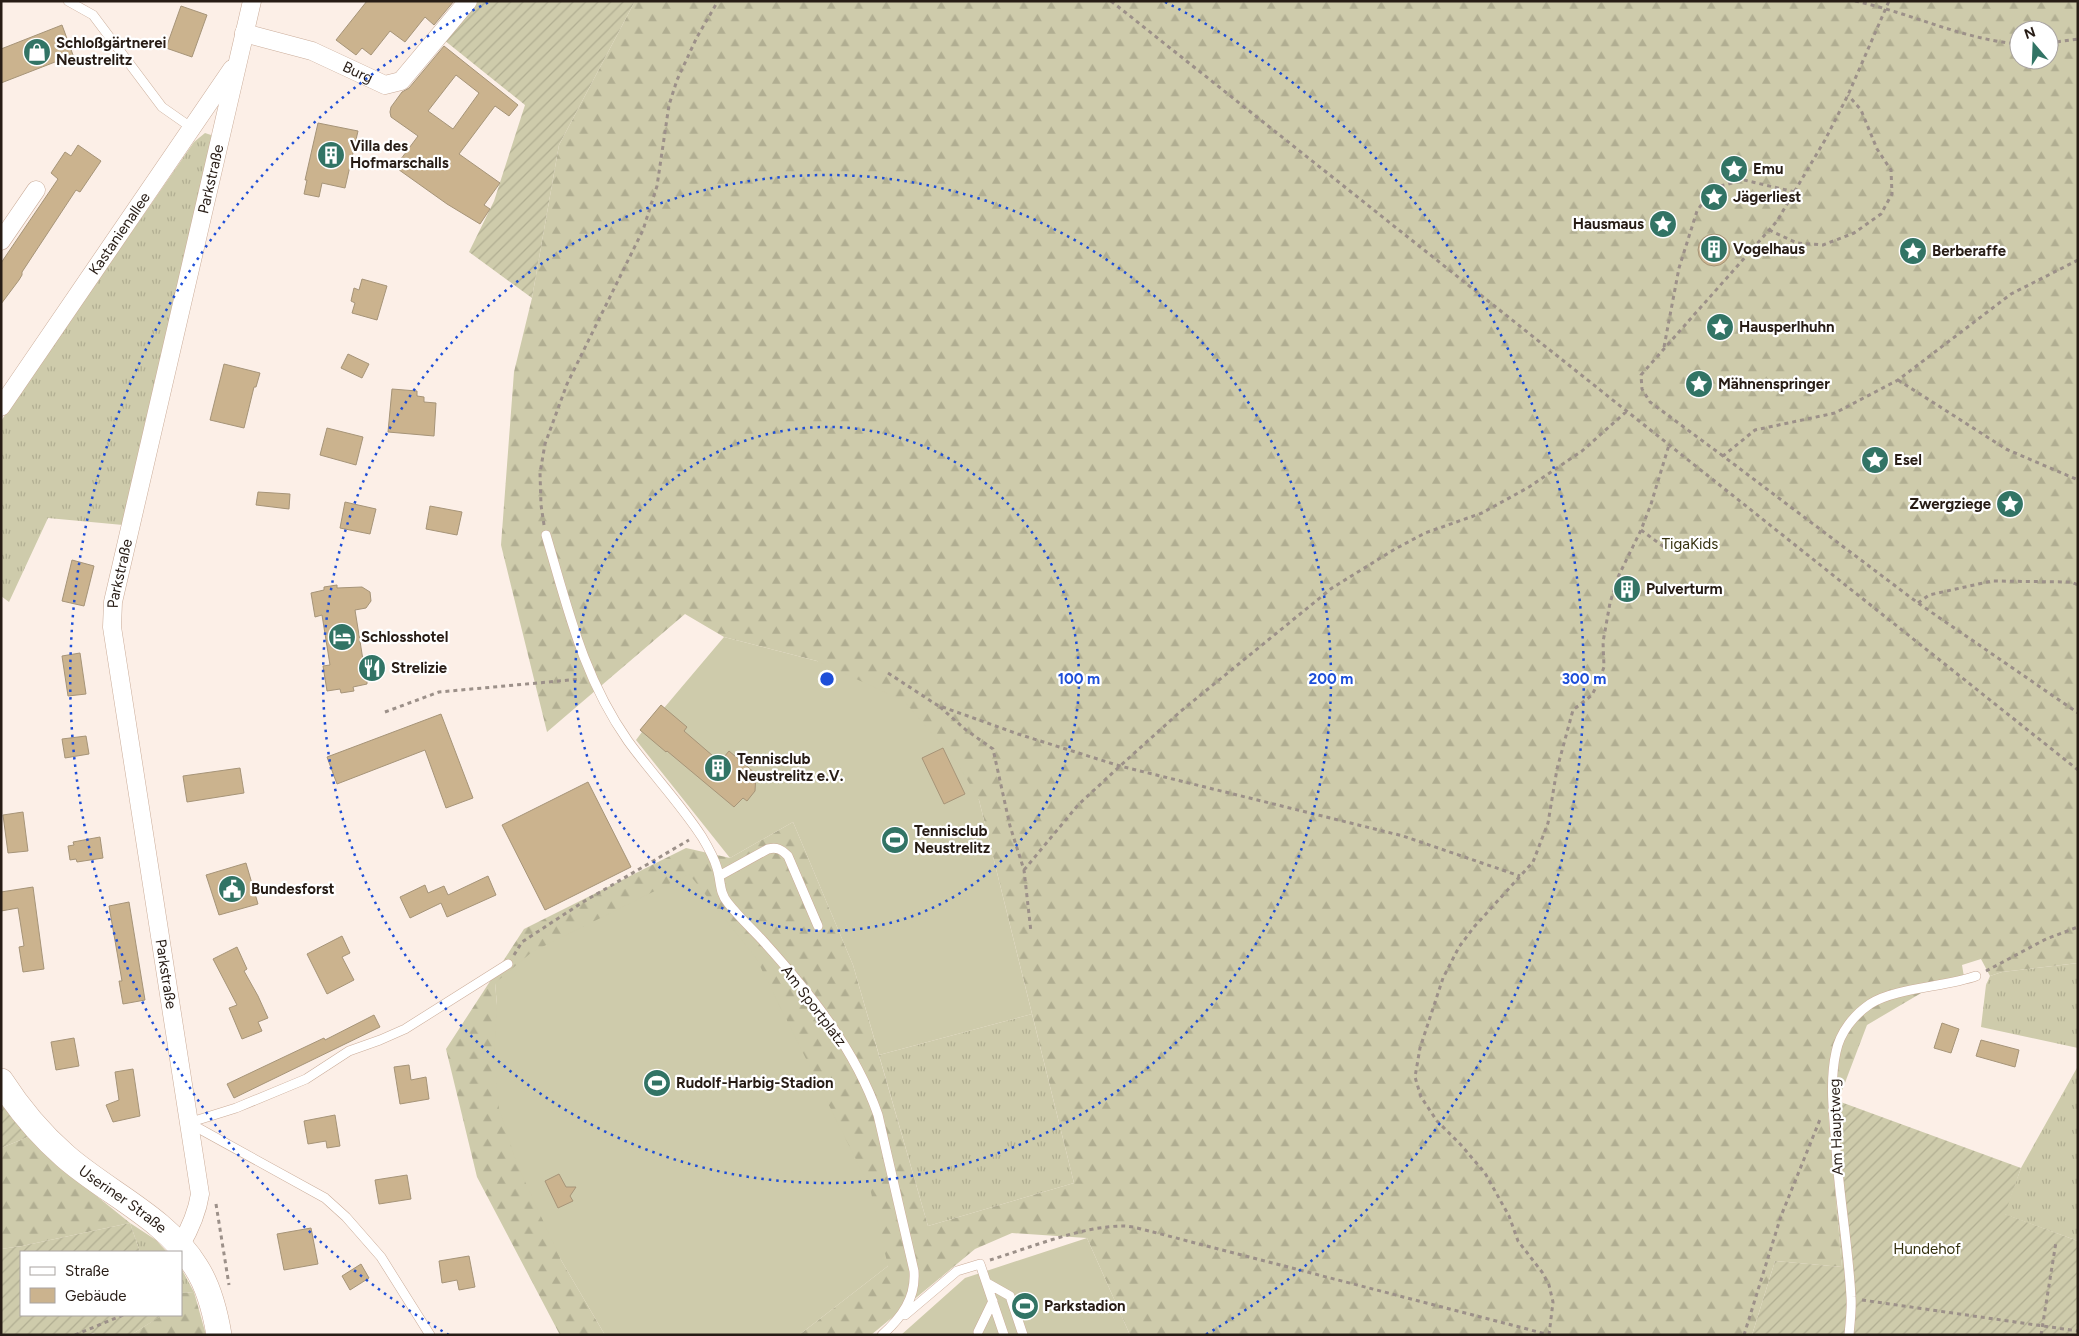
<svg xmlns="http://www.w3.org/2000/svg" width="2079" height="1336" font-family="Figtree,sans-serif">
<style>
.grass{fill:url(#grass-tufts)}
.forest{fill:url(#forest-firs);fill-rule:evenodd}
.garden{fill:url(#garden-furrows)}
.pitch{fill:#cecbab}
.building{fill:#cbb38e;stroke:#a69478;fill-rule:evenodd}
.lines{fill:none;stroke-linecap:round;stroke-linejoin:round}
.service-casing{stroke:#caac99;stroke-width:10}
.minor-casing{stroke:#caac99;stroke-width:19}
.secondary-casing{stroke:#caac99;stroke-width:26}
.path{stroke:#9c9089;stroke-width:3;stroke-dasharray:4 4;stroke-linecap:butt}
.service{stroke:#fff;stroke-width:9}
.minor{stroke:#fff;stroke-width:18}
.secondary{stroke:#fff;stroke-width:25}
.ring{fill:none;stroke:#1d4ed8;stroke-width:2.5;stroke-dasharray:2.5 5}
.labels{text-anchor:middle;stroke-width:4.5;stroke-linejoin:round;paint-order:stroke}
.poi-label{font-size:15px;font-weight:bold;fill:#271c15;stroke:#fff;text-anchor:start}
.street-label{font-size:15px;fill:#271c15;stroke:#fff}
.park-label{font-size:15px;fill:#34300d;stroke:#fff}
.centre{fill:#1d4ed8;stroke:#fff;stroke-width:2.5}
.ring-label{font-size:15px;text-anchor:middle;font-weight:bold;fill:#1d4ed8;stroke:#fff;stroke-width:4.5;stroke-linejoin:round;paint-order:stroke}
</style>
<defs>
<pattern id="grass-tufts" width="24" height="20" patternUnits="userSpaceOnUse" patternTransform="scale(1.25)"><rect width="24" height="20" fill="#cecbab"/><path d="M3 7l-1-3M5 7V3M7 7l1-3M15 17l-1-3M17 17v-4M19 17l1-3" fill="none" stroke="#b1ae92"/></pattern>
<pattern id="forest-firs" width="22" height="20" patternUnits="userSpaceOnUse" patternTransform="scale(1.25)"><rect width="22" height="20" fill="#cecbab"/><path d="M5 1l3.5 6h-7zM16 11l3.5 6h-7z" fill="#b1ae92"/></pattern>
<pattern id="garden-furrows" width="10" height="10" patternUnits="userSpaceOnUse" patternTransform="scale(1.25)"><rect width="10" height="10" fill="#cecbab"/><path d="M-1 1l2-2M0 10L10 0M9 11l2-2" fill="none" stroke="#b1ae92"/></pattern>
</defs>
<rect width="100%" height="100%" fill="#fcefe7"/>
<path class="grass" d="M205,133L211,135L212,140L123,525L48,518L9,602L1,596V421L194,142Z
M2078,963V1048L1981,1027L1986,985L1990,976L2002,972Z
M1032,1014L1074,1183L928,1226L879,1055Z
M2078,1066V1241L2004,1214L2021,1168Z
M130,1223L156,1240L167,1252H140Z
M181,1268L194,1292L181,1293Z"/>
<path class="forest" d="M635,1H2078V963L2002,972L1990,976L1981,959L1962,965L1964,977L1928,989L1867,1025L1838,1101L1828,1110L1842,1267L1775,1261L1752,1335H1130L1087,1238L1012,1233L975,1249L871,1335H799L888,1266L495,983L497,1005L561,1260L605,1335H560L477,1177L446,1049L524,929L686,848L730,858L793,822L853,965L928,1226L1074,1183L979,800L817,661L724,637L685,614L547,732L501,545L514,372L532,298L559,145ZM2019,30H2049V60H2019Z
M28,1137L57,1164L130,1223L22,1246L1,1249V1148Z
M194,1292L206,1335H131L162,1315H181V1293Z"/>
<path class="garden" d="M475,1H635L559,145L532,298L469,252L494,201L525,105L444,40Z
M1,1100L28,1137L1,1148Z
M1838,1101L2021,1168L2005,1214L2078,1241V1335H1752L1775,1261L1842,1267L1828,1110Z
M130,1223L140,1252H21V1315L161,1316L131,1335H98L93,1333L87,1335H1V1249L22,1246Z"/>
<path class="pitch" d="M724,637L817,661L904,701L958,764L979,800L1032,1014L879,1055L853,965L793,822L730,858L636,740L642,732L640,730L661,705L664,708Z
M689,874L756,958L870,1188L888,1266L799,1335H605L561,1260L517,1164L499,1109L494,1056L497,1005L495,983L532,952Z
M1087,1238L1130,1335H901L965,1278Z"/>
<path class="building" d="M367,1H454L434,25L425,17L405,42L390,31L371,55L362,48L356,55L336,40Z
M181,6L207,15L192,57L166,48Z
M62,25L73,55L1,83V49Z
M444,46L518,105L509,116L495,106L459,154L500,183L484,205L490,209L480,224L447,204L395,167L418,136L391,117L390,112L391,107L402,92L409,88ZM456,75L479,93L453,129L428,111Z
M318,123L358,131L345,188L322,183L319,197L304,194L307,180H305Z
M78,145L101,161L80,192L76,190L22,272V275L19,280L1,304V263L58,179L51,173L65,152L71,156Z
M1698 250a16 16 0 1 1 32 0a16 16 0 1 1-32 0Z
M362,279L387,286L377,320L352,313L355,303L351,301L354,288L359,290Z
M348,354L369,364L362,378L341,368Z
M224,364L260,373L256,387H254L244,428L210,420Z
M392,389L417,391V396L424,397V402L436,403L434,436L388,432Z
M327,428L363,437L356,465L320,455Z
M258,492L290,494L289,509L256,505Z
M345,502L376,509L370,534L340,528Z
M430,506L462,512L457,535L426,529Z
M72,560L94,566L84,606L62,601Z
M337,585V588L362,587L370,592L371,601L366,608L355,610L363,660L374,658L381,663L383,672L377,679L367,681V684L353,687L354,691L341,693L340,689L327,691L323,666L330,665L322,615L315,617L311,593L324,590V587Z
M80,653L86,694L68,696L62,656Z
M661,705L687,727L684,731L720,762L729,751L756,774L755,791L747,801L743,798L734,807L667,751L666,752L640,730Z
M441,714L473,798L446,808L425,750L337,784L327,757Z
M86,736L89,754L65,758L62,739Z
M943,748L965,794L944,804L922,758Z
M240,768L244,793L187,802L183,776Z
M588,782L631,867L545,910L502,825Z
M23,812L28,851L8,853L3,815Z
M100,837L103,858L77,862L76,859L70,860L68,846L74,845L73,842Z
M246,863L258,904L219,915L206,875Z
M488,876L496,895L447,917L441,903L410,918L400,897L425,885L428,893L444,886L448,895Z
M33,887L44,969L23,972L19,947L24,946L18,908L1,911V892Z
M129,902L145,1000L123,1004L119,981H122L109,906Z
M342,936L350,953L342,957L354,980L327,994L307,954Z
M237,947L247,969L244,971L258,996L268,1018L258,1022L262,1031L242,1039L229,1008L237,1005L213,959Z
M374,1015L380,1027L234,1098L227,1084L324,1038L325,1040Z
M1942,1023L1959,1029L1951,1053L1934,1048Z
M74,1038L79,1066L56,1070L51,1042Z
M1981,1040L2019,1050L2015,1067L1976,1056Z
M409,1065L411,1080L426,1077L429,1099L400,1104L394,1067Z
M133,1069L140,1116L113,1122L106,1105L119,1100L115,1072Z
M335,1115L340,1146L327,1148L326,1141L308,1144L304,1121Z
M559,1174L566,1187H576L570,1196L573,1201L558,1208L545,1181Z
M407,1175L411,1199L379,1204L375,1180Z
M311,1228L318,1264L284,1270L277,1234Z
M469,1256L475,1287L459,1290L457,1280L442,1283L439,1261Z
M361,1264L369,1278L350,1290L342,1276Z"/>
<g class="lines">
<g class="service-casing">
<path id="service" d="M68,1L93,15L162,107L192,128
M546,535C568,609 583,677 628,741C652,774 680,803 702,837C708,847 714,857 717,868C721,880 719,893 728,903C739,917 752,929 764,942C810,993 855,1049 878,1115L914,1271C916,1298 902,1317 882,1335
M719,876L768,849C777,847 781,849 788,856L818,926
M188,1123L236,1108L306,1079L349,1051L380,1040L405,1029L508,964
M189,1123L325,1198L346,1217L381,1257L430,1335
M987,1283L1010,1296L1023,1335
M905,1315L957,1271L980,1264L1004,1335
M978,1332L993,1301
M1849,1335C1850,1322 1852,1309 1851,1297C1848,1243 1838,1189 1835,1135C1833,1108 1830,1079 1836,1052C1840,1032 1854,1015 1870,1004C1894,988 1945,987 1976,976"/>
</g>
<g class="minor-casing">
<g id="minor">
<path id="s1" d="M244,33L312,51L385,85L401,81L468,1"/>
<path d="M1,241L36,190"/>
<path id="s2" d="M1,407L232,69"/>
<path id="s3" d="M180,1246C190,1229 197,1214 200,1194L112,627L113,602L252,1"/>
</g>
</g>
<g class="secondary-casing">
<g id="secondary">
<path id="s4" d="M1,1081C19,1109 40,1134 65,1156C107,1193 166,1218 196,1267C209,1287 215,1311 219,1335"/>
</g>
</g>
<path class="path" d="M1111,1L2078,770
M1855,1C1911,13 1961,39 2019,44
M2049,43L2078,39
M1769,230L1797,243L1823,245L1854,233L1881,214L1892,194L1891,170L1877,149L1861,110L1848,95
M2078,260L2011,294L1898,380L1835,413L1755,430L1723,456L1918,603L2078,713
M1664,347L1679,268L1697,211L1713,188L1744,180L1795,192
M1898,380L2006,449L2078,480
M1723,456L1650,402L1642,389L1641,375L1777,221L1825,140L1848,95L1889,1
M544,525L541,505L540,473L545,444L567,384L643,230L657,186L669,105L677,80L697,37L718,1
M1641,530L1664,547
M1918,603L1929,595L1992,581L2071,582L2078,585
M888,673L937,705L1018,734L1120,766L1403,836L1520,876
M940,707L966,730L993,749L1010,826L1024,870L1031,932
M385,712L439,692L581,679
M1024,870L1078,805L1120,766L1181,711L1332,588L1395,549L1425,533L1482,513L1529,487L1582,451L1627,411
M514,955L522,942L583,902L689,840
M1986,971L2046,939L2078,927
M216,1204L229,1285
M990,1260C1029,1248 1082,1226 1123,1226C1133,1226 1144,1230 1153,1232L1550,1335
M1862,1300L2078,1331
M75,1335L123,1315
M1549,1335L1553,1302L1549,1285L1542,1272L1518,1241L1509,1216L1485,1173L1461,1145L1437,1121L1421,1097L1415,1077L1420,1048L1443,978L1459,947L1474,927L1533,862L1548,823L1557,769L1573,710L1592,695L1598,683L1604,667L1603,642L1610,603L1618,577L1641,530L1651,504L1669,445
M1744,1335L1781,1216L1821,1117
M2041,1335L2056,1242"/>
<use href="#service" class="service"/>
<use href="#minor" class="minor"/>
<use href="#secondary" class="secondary"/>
</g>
<g class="ring">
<circle cx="827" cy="679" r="252"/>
<circle cx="827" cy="679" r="504"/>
<path d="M449 1335A757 757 0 0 1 489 2M1165 2A757 757 0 0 1 1205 1335"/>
</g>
<defs>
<g id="shop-disc" transform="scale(1.4375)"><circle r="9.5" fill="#327465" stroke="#fff"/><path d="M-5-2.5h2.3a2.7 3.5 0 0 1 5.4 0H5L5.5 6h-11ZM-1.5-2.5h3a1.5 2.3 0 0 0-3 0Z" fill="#fff"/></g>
<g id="building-disc" transform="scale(1.4375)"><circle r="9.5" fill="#327465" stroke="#fff"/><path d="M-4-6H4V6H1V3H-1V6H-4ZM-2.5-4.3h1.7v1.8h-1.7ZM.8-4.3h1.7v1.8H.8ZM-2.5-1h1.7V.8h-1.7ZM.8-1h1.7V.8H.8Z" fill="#fff"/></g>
<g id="sight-disc" transform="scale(1.4375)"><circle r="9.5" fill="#327465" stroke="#fff"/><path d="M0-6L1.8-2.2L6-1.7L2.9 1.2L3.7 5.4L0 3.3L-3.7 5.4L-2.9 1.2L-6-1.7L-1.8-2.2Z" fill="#fff"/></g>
<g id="hotel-disc" transform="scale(1.4375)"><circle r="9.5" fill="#327465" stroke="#fff"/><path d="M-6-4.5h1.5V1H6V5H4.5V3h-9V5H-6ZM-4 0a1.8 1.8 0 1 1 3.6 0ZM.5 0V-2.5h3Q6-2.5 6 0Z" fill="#fff"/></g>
<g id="restaurant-disc" transform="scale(1.4375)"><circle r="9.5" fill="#327465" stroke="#fff"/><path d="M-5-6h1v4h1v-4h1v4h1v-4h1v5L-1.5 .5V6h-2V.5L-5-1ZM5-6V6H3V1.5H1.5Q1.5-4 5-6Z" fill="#fff"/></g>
<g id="stadium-disc" transform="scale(1.4375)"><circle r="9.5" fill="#327465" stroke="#fff"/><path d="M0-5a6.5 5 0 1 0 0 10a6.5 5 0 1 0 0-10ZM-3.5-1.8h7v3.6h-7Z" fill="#fff"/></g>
<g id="civic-disc" transform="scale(1.4375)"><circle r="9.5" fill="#327465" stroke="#fff"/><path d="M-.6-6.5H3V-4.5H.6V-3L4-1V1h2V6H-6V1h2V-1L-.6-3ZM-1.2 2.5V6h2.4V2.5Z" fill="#fff"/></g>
</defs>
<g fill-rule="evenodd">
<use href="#shop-disc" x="37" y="52"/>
<use href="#building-disc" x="331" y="155"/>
<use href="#sight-disc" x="1734" y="169"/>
<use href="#sight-disc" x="1714" y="197"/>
<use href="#sight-disc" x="1663" y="224"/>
<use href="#building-disc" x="1714" y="249"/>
<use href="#sight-disc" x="1913" y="251"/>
<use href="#sight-disc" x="1720" y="327"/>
<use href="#sight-disc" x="1699" y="384"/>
<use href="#sight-disc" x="1875" y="460"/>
<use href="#sight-disc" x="2010" y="504"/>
<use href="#building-disc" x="1627" y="589"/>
<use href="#hotel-disc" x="342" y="637"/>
<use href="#restaurant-disc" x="372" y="668"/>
<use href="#building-disc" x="718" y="768"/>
<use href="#stadium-disc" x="895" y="840"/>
<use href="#civic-disc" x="232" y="889"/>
<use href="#stadium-disc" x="657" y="1083"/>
<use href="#stadium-disc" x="1025" y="1306"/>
</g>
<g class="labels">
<g class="poi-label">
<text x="56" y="48">Schloßgärtnerei<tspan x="56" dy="17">Neustrelitz</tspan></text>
<text x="350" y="151">Villa des<tspan x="350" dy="17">Hofmarschalls</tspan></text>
<text x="1753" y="174">Emu</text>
<text x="1733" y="202">Jägerliest</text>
<text x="1644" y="229" text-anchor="end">Hausmaus</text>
<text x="1733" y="254">Vogelhaus</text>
<text x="1932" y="256">Berberaffe</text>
<text x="1739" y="332">Hausperlhuhn</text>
<text x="1718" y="389">Mähnenspringer</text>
<text x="1894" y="465">Esel</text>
<text x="1991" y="509" text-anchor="end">Zwergziege</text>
<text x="1646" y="594">Pulverturm</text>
<text x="361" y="642">Schlosshotel</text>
<text x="391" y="673">Strelizie</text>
<text x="737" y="764">Tennisclub<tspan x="737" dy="17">Neustrelitz e.V.</tspan></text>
<text x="914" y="836">Tennisclub<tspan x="914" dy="17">Neustrelitz</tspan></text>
<text x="251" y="894">Bundesforst</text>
<text x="676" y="1088">Rudolf-Harbig-Stadion</text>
<text x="1044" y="1311">Parkstadion</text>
</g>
<g class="street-label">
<text dy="5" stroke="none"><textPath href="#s1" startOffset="121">Burg</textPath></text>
<text dy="5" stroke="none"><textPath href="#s3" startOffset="1089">Parkstraße</textPath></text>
<text dy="5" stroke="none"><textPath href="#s2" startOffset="210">Kastanienallee</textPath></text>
<text dy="5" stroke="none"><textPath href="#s3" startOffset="684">Parkstraße</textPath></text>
<text transform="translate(166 974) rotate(81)" y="5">Parkstraße</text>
<text transform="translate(814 1006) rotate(53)" y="5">Am Sportplatz</text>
<text transform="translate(1836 1127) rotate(-92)" y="5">Am Hauptweg</text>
<text dy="5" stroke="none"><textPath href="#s4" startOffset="171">Useriner Straße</textPath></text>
</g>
<g class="park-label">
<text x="1690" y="549">TigaKids</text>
<text x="1927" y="1254">Hundehof</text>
</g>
</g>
<circle cx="827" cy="679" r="8" class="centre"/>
<g class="ring-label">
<text x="1079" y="684">100 m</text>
<text x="1331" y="684">200 m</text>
<text x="1584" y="684">300 m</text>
</g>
<rect width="2079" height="1336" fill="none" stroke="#271c15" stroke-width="5"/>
<rect x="20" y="1251" width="162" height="65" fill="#ffffff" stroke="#a9a4a1"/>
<rect x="30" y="1267" width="25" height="8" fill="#ffffff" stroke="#a9a4a1"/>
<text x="65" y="1276" font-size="15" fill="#271c15">Straße</text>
<rect x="30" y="1288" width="25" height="15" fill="#cbb38e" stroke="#a9a4a1"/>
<text x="65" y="1301" font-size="15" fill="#271c15">Gebäude</text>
<g transform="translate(2034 45) rotate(341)"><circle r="24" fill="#ffffff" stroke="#a9a4a1"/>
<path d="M0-4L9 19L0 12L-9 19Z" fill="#327465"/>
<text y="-8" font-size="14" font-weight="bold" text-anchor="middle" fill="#271c15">N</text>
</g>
</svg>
